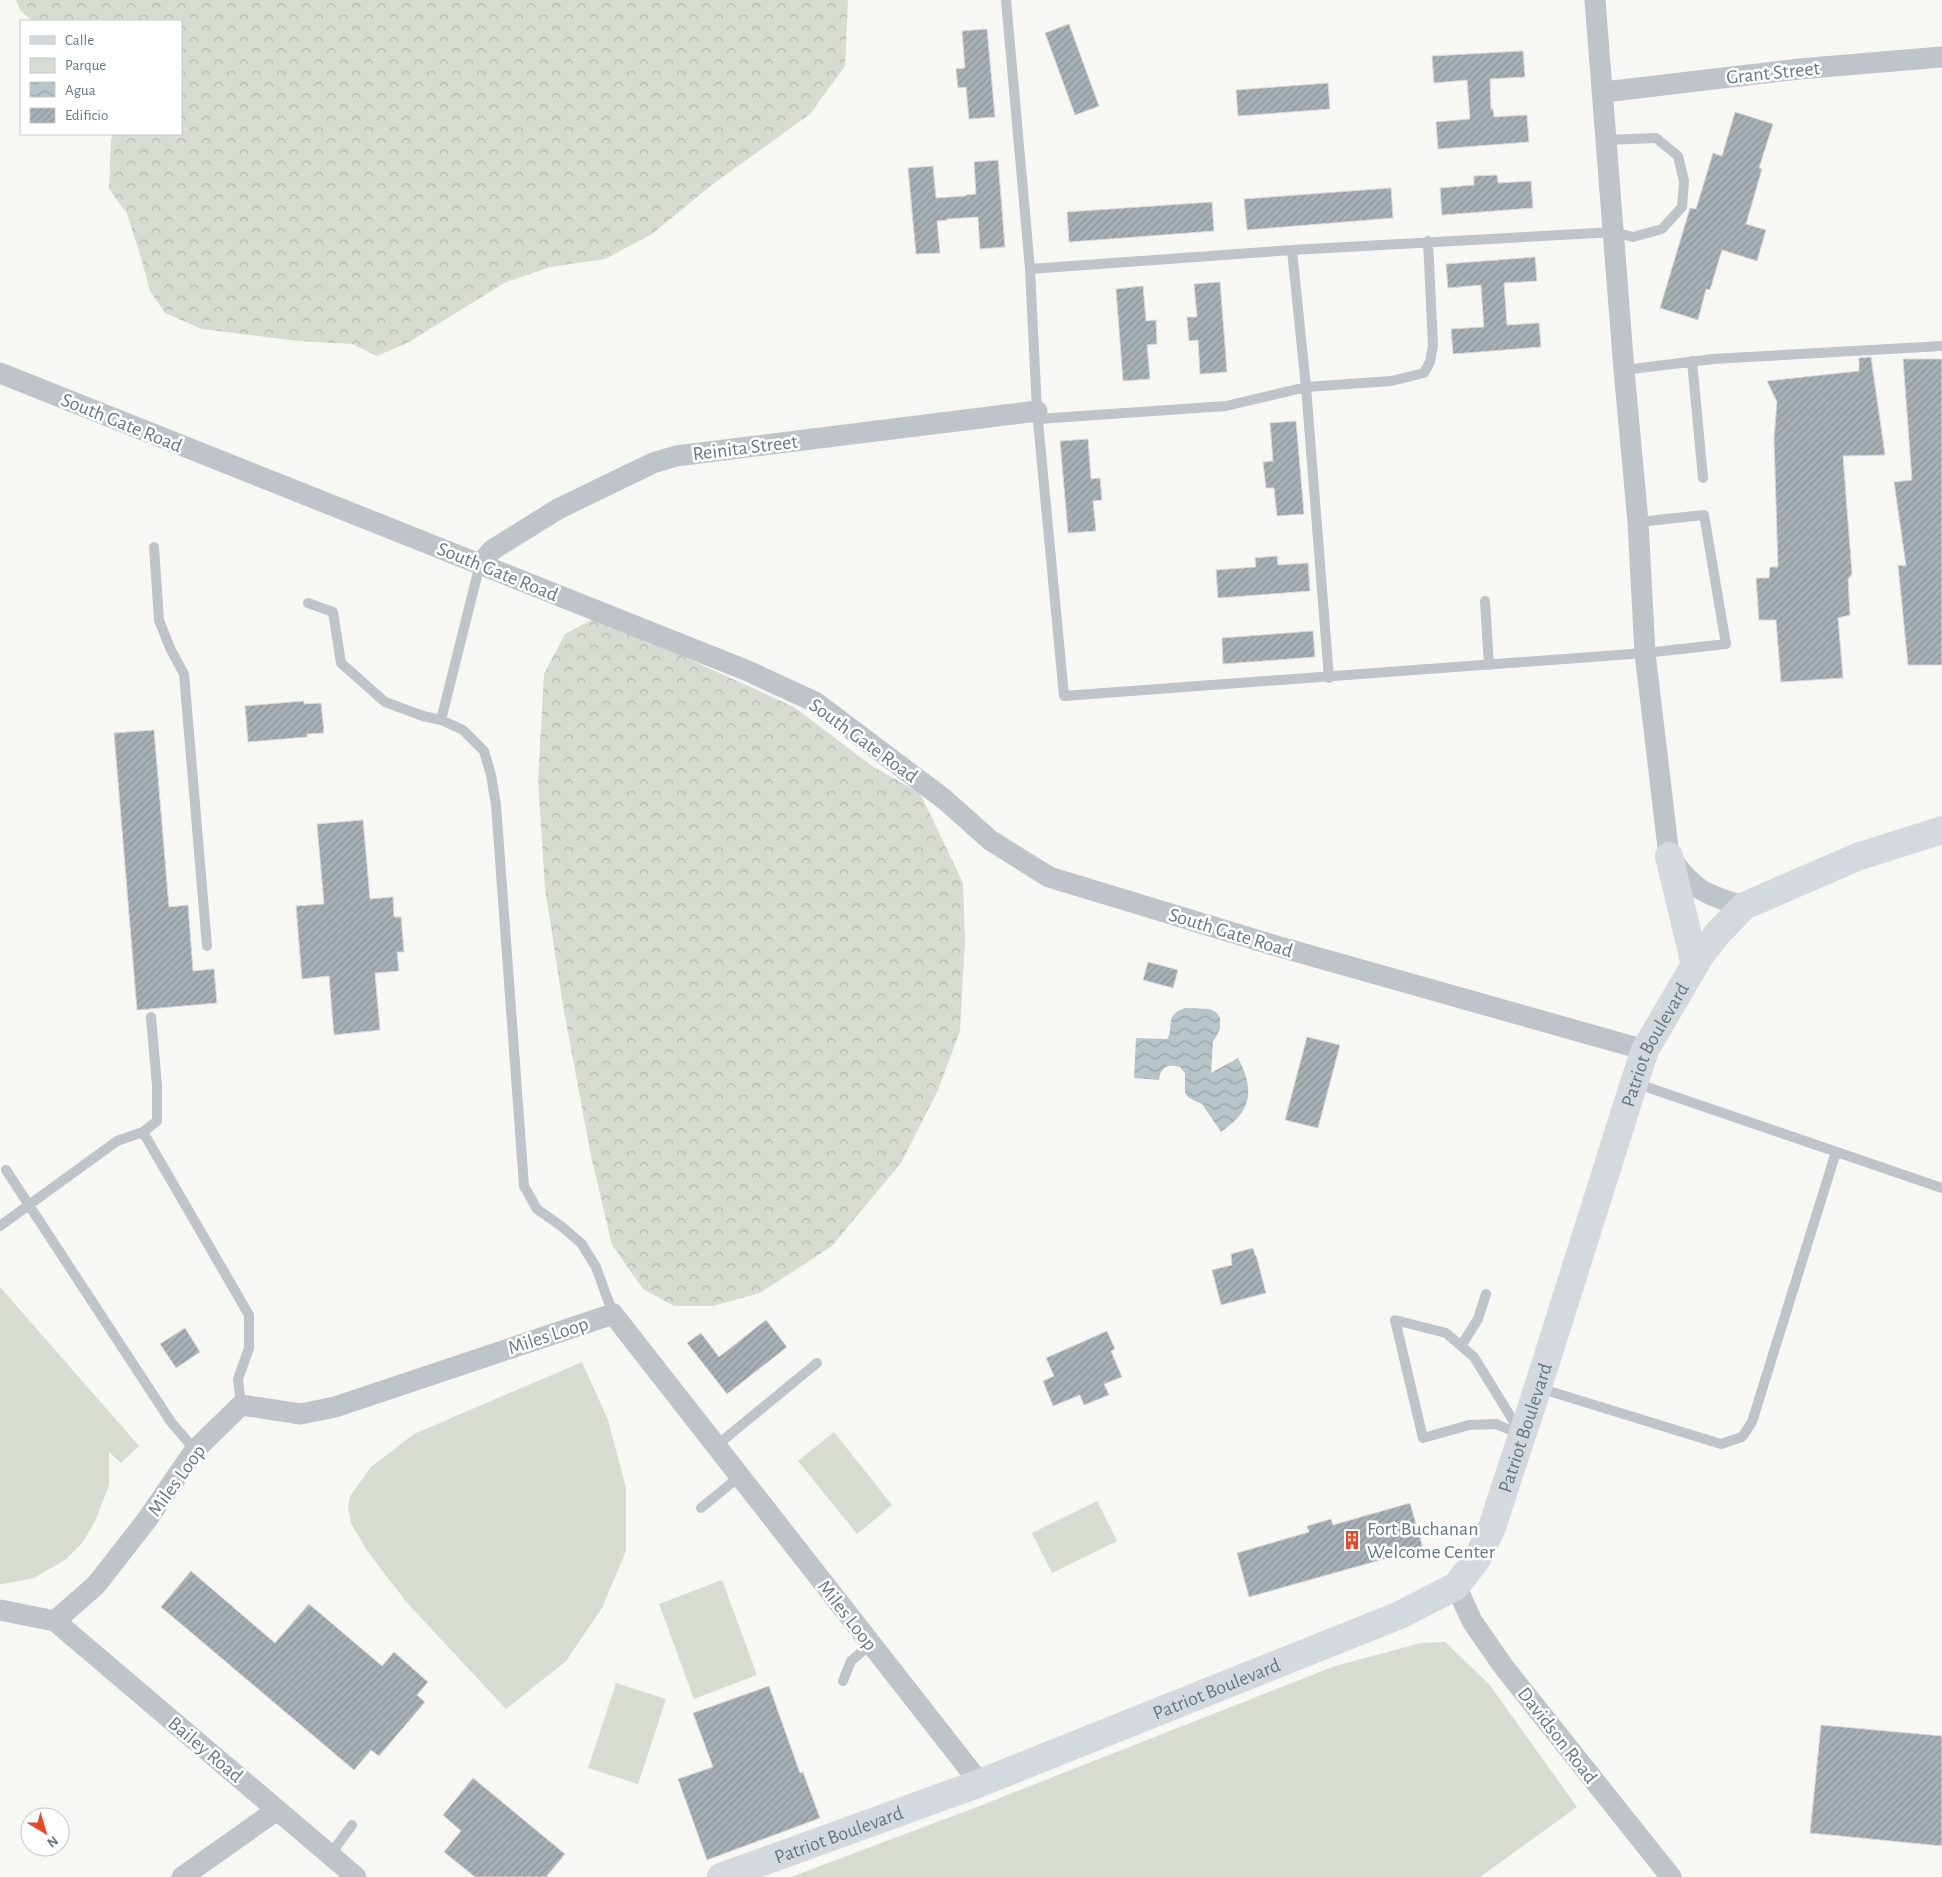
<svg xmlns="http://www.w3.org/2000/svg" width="1942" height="1877" font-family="'Alegreya Sans',sans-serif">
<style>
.green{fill:#d7dcd3}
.forest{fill:url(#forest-crowns)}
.water{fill:url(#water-waves)}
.building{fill:url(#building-hatch);stroke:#d9d8d6}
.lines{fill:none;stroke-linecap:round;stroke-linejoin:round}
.lane{stroke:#bfc4c8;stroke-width:10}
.street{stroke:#bfc4c8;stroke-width:21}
.secondary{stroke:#d4d9dd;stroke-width:28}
.labels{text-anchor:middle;stroke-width:5;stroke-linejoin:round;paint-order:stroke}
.street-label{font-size:20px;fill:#657985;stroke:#fff}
.poi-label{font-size:20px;fill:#657985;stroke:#fff;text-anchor:start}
</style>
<defs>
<pattern id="forest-crowns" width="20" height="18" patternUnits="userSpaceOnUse" patternTransform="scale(1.25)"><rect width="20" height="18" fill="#d7dcd3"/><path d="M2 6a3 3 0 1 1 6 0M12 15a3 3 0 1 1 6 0" fill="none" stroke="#b2b7b1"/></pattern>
<pattern id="water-waves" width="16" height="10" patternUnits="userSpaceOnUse" patternTransform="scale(1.25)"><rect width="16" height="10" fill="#b7c4c8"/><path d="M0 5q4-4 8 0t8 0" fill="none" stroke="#98a4a8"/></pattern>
<pattern id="building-hatch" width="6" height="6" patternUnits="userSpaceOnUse" patternTransform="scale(1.25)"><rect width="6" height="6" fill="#a7b0b5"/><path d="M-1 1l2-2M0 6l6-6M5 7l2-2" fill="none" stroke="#8c9499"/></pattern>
</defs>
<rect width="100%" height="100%" fill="#f7f7f4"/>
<path class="green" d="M0,1287L139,1446L121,1463L109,1452V1485L96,1519L83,1542L65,1560L34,1578L3,1584H0Z
M582,1362L608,1420L626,1488V1551L602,1608L566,1661L506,1709L409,1605L387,1577L366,1549L351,1523L348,1507L350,1496L371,1467L414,1434Z
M834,1432L892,1505L857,1534L798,1461Z
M1097,1501L1117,1541L1052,1573L1032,1533Z
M722,1580L757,1675L694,1699L659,1604Z
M1445,1642L1489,1684L1577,1807L1480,1877H791L982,1805L1335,1666L1421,1643Z
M616,1683L666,1699L638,1784L588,1768Z"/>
<path class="forest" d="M16,0H848L845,66L810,114L713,184L652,234L605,259L550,267L504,283L409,342L377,356L352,344L298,341L202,329L165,313L150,291L139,251L127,214L109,189L111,139L114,134H181V21H32L20,10Z
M593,619L680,655L794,707L872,766L920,793L963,883L965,941L960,1031L938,1090L901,1163L832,1246L760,1293L713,1306H674L643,1289L612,1245L591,1156L563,1006L545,888L538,781L544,674L565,634Z"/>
<path class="water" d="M1185,1008L1210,1009L1217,1013L1220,1018V1029L1213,1042L1211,1073L1238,1058C1255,1090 1252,1111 1221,1132L1202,1104L1189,1098L1185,1093V1073L1180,1067C1168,1064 1161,1066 1159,1080L1134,1078L1136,1038L1167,1039C1175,1027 1163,1016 1185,1008Z"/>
<path class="building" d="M1069,24L1099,106L1075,115L1045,33Z
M987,29L995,117L969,119L966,87L958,88L956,69L965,68L962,31Z
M1523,51L1525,77L1490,79L1491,109H1493L1494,117L1527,115L1529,142L1438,149L1436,122L1470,119L1467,80L1434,83L1432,56Z
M1328,83L1330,109L1238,116L1236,90Z
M1735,112L1773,124L1759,168L1762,169L1746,224L1766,230L1757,261L1722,250L1710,290L1706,289L1698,320L1660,308L1690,208L1696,209L1713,153L1722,156Z
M998,160L1005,247L980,249L978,217L947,219L948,220L937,221L940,253L916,254L908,168L933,166L936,198L966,196V195L976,194L974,162Z
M1497,175L1498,183L1531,181L1533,208L1442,215L1440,188L1474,185V176Z
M1391,188L1393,218L1247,230L1244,199Z
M1212,202L1214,231L1069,242L1067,212Z
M1535,257L1537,281L1504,283L1507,325L1539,323L1541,347L1453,354L1451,329L1484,327L1482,302L1481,285L1448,288L1446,264Z
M1220,282L1227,372L1200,374L1198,340L1189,341L1187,317H1197L1194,284Z
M1143,286L1146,321L1156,320L1157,344L1147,345L1150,379L1123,381L1116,289Z
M1871,357L1885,455L1843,456L1852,574L1848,579L1850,615L1838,618L1843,678L1781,682L1776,620H1759L1756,578H1769L1770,567H1778L1774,439L1777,402L1767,381L1859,371V358Z
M1903,359H1942V665H1908L1898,565L1906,566L1894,482L1912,480Z
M1296,421L1304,514L1277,516L1274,488H1266L1263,462L1273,461L1270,423Z
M1088,439L1091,479L1100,478L1102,500L1093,501L1096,531L1068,533L1060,441Z
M1277,556L1278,565L1308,563L1310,591L1218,598L1216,570L1256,567L1255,558Z
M1313,631L1315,657L1223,664L1222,638Z
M304,701V704L321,703L324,733L307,734V737L248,742L245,706Z
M154,730L169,907L188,905L193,971L214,969L217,1003L137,1010L114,733Z
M363,820L370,899L393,897L394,917H401L404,952H397L399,971L375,973L380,1030L334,1035L329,976L302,979L296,906L324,904L317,824Z
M1148,962L1178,970L1173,988L1143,980Z
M1307,1037L1340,1045L1318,1128L1285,1120Z
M1253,1248L1255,1255H1256L1266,1293L1221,1305L1212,1270L1232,1265L1231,1254Z
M766,1320L787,1347L727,1394L687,1343L701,1333L719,1357Z
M185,1328L200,1352L176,1368L160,1344Z
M1107,1331L1115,1349L1111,1351L1122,1377L1104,1384L1109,1395L1084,1405L1080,1395L1053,1406L1043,1381L1054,1376L1046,1358Z
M1410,1503L1423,1548L1249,1597L1237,1553L1309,1532L1307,1526L1331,1519L1333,1525Z
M191,1571L275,1643L309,1604L382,1666L394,1652L428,1682L417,1695L425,1702L379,1756L371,1750L354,1770L161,1607Z
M769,1686L800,1773L803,1772L820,1818L707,1860L678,1779L713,1767L693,1713Z
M1821,1725L1942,1736V1846L1810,1833Z
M473,1778L565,1854L546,1877H475L444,1852L461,1831L443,1815Z"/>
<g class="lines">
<path class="lane" d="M1006,0L1030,269L1037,411L1064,696L1645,653L1726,644L1704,515L1638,522
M1292,250L1306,387L1329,678
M1030,269L1292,250L1614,232L1633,237L1662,229L1682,207L1684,181L1678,156L1656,138L1607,140
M1692,361L1703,478
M1624,370L1713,359L1942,346
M1038,419L1226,406L1306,387L1391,381L1424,373L1430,362L1433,345L1428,241
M154,547L159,620L170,648L184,674L207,946
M1485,601L1489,665
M308,603L333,612L341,663L385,702L423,716L441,720L463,730L484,751L491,775L496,805L524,1186L537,1209L561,1226L581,1243L596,1267L613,1314
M441,720L480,564
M1635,1083L1942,1188
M143,1132L249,1315V1348L238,1379L241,1405
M6,1170L171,1422L195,1450
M0,1226L117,1141L143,1132L157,1121V1086L151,1017
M1395,1320L1446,1333L1474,1357L1522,1435L1496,1424L1469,1425L1423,1438Z
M1461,1346L1478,1319L1486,1294
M1539,1388L1721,1444L1742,1437L1752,1422L1836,1152
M716,1446L817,1363
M701,1508L740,1476
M843,1681L851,1661L871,1644
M330,1855L352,1825"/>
<path class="street" d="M1595,0L1624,370L1638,522L1645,653L1669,856C1694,890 1703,894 1744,906
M1604,92L1799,69L1942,57
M0,373L748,671L815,702L944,799L990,840L1049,877L1273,945L1645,1050
M480,564L492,550L558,509L653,463L676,456L1037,411
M1456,1586L1472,1621L1503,1666L1671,1877
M0,1610L55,1621L96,1585L146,1521L195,1450L241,1405L301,1414L335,1407L613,1314L980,1783
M55,1621L356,1877
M182,1877L277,1810"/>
<g class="secondary">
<path d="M1669,856L1695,965"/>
<path id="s1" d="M721,1877L980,1783L1400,1615L1456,1586L1477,1559L1492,1527L1538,1387L1634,1083L1645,1050L1700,956L1717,934L1744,906L1857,857L1942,830"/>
</g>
</g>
<defs>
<g id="building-bare" transform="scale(1.5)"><path d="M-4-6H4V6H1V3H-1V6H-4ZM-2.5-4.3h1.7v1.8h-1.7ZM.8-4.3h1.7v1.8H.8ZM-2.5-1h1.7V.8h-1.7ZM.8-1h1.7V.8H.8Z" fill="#e54925" stroke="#fff" stroke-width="2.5" paint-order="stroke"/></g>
</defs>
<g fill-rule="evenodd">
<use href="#building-bare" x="1352" y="1540"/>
</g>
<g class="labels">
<g class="street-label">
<text transform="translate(1773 72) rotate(-6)" y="7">Grant Street</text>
<text transform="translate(122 422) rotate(22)" y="7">South Gate Road</text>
<text transform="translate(745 447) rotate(-7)" y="7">Reinita Street</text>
<text transform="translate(498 571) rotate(22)" y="7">South Gate Road</text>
<text transform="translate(864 740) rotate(36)" y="7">South Gate Road</text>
<text transform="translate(1231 932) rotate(17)" y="7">South Gate Road</text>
<text dy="7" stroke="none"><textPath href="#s1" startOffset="1370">Patriot Boulevard</textPath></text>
<text transform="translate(548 1335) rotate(-18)" y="7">Miles Loop</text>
<text dy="7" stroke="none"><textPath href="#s1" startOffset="965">Patriot Boulevard</textPath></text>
<text transform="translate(176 1480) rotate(-54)" y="7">Miles Loop</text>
<text transform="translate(848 1615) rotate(52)" y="7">Miles Loop</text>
<text dy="7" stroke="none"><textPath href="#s1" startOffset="530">Patriot Boulevard</textPath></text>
<text transform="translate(1558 1735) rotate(52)" y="7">Davidson Road</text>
<text transform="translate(206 1749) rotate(40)" y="7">Bailey Road</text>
<text dy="7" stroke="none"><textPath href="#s1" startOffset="125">Patriot Boulevard</textPath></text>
</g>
<g class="poi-label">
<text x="1367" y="1535">Fort Buchanan<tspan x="1367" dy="23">Welcome Center</tspan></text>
</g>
</g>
<rect x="20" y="20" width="162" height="115" fill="#ffffff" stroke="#c1c9ce"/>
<rect x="30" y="36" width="25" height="8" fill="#d4d9dd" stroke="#c1c9ce"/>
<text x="65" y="45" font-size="15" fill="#657985">Calle</text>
<rect x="30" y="58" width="25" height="15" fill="#d7dcd3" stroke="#c1c9ce"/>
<text x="65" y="70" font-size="15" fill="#657985">Parque</text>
<rect x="30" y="82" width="25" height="15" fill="url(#water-waves)" stroke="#c1c9ce"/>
<text x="65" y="95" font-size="15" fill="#657985">Agua</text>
<rect x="30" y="108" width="25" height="15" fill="url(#building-hatch)" stroke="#c1c9ce"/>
<text x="65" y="120" font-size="15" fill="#657985">Edificio</text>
<g transform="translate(45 1832) rotate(142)"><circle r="24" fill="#ffffff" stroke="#c1c9ce"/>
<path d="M0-4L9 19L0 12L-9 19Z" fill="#e54925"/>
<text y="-8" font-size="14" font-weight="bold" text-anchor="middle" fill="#657985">N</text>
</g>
</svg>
